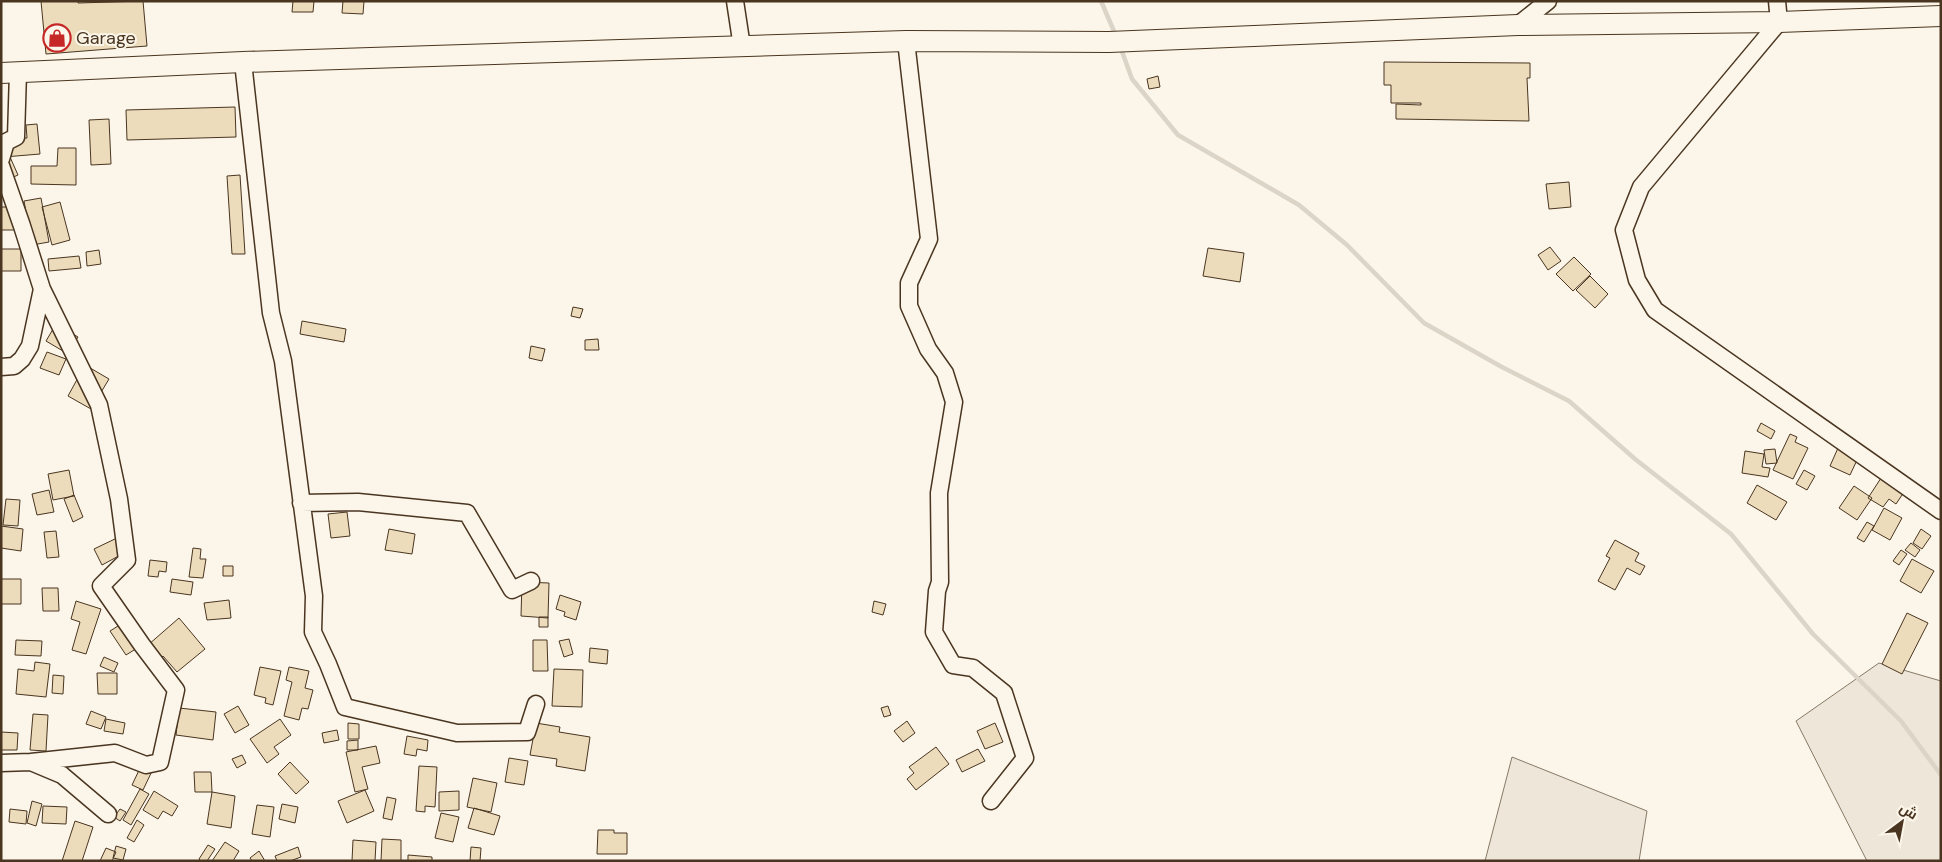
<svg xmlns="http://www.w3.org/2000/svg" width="1942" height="862" font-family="'DM Sans',Cairo,sans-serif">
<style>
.green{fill:#ede6d9;stroke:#887966}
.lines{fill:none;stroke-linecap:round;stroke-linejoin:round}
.stream{stroke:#dcd4c6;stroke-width:4.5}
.building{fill:#ecdcbc;stroke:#4a3520}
.minor-casing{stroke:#4a3520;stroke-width:19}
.major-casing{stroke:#4a3520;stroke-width:22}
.minor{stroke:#fbf6e9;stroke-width:16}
.major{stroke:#fbf6e9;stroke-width:20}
.labels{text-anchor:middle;stroke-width:4;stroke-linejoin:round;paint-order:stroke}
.poi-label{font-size:18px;fill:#4a3520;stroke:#fbf6e9;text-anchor:start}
</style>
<rect width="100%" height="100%" fill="#fbf6e9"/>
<path class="green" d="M1879,663L1941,681V861H1867L1796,721Z
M1512,757L1647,811L1639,861H1485Z"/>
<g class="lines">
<path class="stream" d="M1101,1L1116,36
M1120,46L1132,79L1178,135L1299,205L1347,245L1424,323L1500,366L1569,401L1635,459L1731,534L1813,634L1901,721L1941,775"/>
</g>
<path class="building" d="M41,1H78V3L143,1L147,46L46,54Z
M293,1H314L313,12H292Z
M343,1H364L363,14L342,13Z
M1384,62L1530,63V78H1527L1529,121L1396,119V104L1421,105V103H1391V85H1384Z
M1158,76L1160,87L1149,89L1147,79Z
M235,107L236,137L127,140L126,110Z
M109,119L111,164L91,165L89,120Z
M37,124L40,154L4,157L2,140L27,138L26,125Z
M58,148H76V185L31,184V166H57Z
M10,157L18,175L7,180L1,167Z
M240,175L245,254H232L227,176Z
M1569,182L1571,207L1549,209L1546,184Z
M41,198L49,242L32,245L24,201Z
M60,202L70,240L52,245L42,207Z
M1,207H17L16,230H1Z
M1550,247L1561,261L1548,270L1538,255Z
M1208,248L1244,253L1240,282L1203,276Z
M1,249H21V271H1Z
M99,250L101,264L87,266L86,252Z
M79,256L81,268L49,271L48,259Z
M1574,257L1591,274L1573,291L1556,274Z
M1590,276L1608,294L1595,308L1576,290Z
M573,307L583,309L580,318L571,316Z
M302,321L346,329L344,342L300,334Z
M56,324L78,337L68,354L46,341Z
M598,339L599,350H585V340Z
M531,346L545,349L542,361L529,358Z
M47,352L66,359L59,375L40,368Z
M85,365L109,379L91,409L68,396Z
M1761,423L1775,431L1771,439L1757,431Z
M1790,434L1797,437L1795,442L1808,448L1793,479L1773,470Z
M1838,448L1858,458L1850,475L1830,466Z
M1775,449L1777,463L1766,464L1764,450Z
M1745,451L1764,454L1762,467L1770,468L1768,477L1742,473Z
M69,470L74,496L53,500L48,474Z
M1804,470L1815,476L1807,490L1796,484Z
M1881,478L1904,492L1896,504L1889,499L1883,507L1868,498Z
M1757,485L1787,502L1776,520L1747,503Z
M1854,486L1872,498L1857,520L1839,508Z
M49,490L54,512L37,515L32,494Z
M74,495L83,517L73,522L64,499Z
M6,499L20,500L18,526L3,525Z
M1884,508L1902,518L1890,540L1872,530Z
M347,512L350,536L331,538L328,514Z
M1867,522L1874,526L1864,542L1857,538Z
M1,526L23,529L21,551L1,548Z
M389,529L415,534L412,554L385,550Z
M1921,529L1931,536L1922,549L1913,543Z
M56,531L59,557L47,558L44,532Z
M119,537L126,552L102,565L94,549Z
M1615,540L1639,553L1635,561L1645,566L1640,575L1627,568L1615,590L1598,581L1610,558L1606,556Z
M1911,543L1920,550L1915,557L1905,550Z
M193,548L201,549L200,559H206L203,578L189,577Z
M1901,550L1907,554L1899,565L1893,561Z
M1912,559L1934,571L1921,593L1900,581Z
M150,560L167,562L166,572L159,571L158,577L148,576Z
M223,566H233V576H223Z
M1,579H21V604H1Z
M172,579L193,582L191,595L170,592Z
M522,582L549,583L548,618L521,616Z
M42,588H58L59,611H43Z
M560,595L581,602L576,620L564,616L565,612L556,609Z
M229,600L231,618L207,620L204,603Z
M76,601L101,609L86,654L72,650L80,622L71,619Z
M874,601L886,604L883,615L872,612Z
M1907,613L1928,623L1902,674L1882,664Z
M539,617H548V627H539Z
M131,618L147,642L126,655L110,631Z
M179,618L205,649L177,672L163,656L160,659L148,645Z
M569,639L573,654L564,657L559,641Z
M16,640L42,641L41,656L15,655Z
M533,640H547L548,671H533Z
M590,648L608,650L607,664L589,662Z
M104,657L118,663L114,672L100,666Z
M35,662L50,664L46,697L16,694L18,669L34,671Z
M260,667L281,671L273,705L265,703L266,698L254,695Z
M289,667L309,671L305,688L313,690L308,709L302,708L299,720L284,716L292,682L286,680Z
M554,669L583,670L582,707L552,706Z
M97,673H117V694H98Z
M53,675L64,676L63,694L52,693Z
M238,706L249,725L235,733L224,714Z
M888,706L891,715L884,717L881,708Z
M179,708L216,712L213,740L176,735Z
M91,711L106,717L101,729L86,724Z
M33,714L48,715L46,751L30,750Z
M106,719L125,723L123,734L104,731Z
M280,719L291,735L274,747L279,754L267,763L250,739Z
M907,721L915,733L903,742L894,731Z
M348,723L359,724V739H348Z
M536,723L560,727L559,732L590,737L585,771L556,766L557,759L530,755Z
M995,723L1003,742L985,749L977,731Z
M337,730L339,740L324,743L322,733Z
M1,732L18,733L17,750H1Z
M407,736L428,740L427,751L417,749L416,756L404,754Z
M358,740V750H347V741Z
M376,746L380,763L362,767L368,789L355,792L346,752Z
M936,747L949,764L916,790L907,779L914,773L909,767Z
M978,749L985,761L962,772L956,760Z
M242,755L246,763L237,768L232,759Z
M509,758L528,761L524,785L505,782Z
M290,762L309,782L296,794L278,774Z
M142,764L153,769L143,790L132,785Z
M419,766L437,767L435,807L425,806V812L416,811Z
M194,772H211L212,792H195Z
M473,778L497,783L491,812L467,807Z
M140,789L149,794L131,825L123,820Z
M365,790L374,811L347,823L338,801Z
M154,791L178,806L172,816L163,811L158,819L143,810Z
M459,791V810L439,811V792Z
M212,792L235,796L231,828L207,824Z
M387,797L396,799L392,820L383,818Z
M32,801L42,804L36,826L27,823Z
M282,804L298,807L295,823L279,819Z
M257,805L274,807L270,837L252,834Z
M43,806L67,807L66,824L42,823Z
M474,808L500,816L494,835L468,828Z
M10,809L27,811L26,824L9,822Z
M120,809L126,812L120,821L114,817Z
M441,813L459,817L453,842L435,838Z
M137,820L144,825L134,842L127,838Z
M75,821L93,827L82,861H62Z
M598,830H614V833H627V854H597Z
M382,839L401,840V861H381Z
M353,840L376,842L375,861H352Z
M225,842L239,851L233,861H212Z
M208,845L215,849L207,861H201L199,859Z
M116,846L126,849L123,860L113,858Z
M298,847L301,857L290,861H277L275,856Z
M471,847L481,848L480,861H470Z
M106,848L116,852L112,861H100Z
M259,851L265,861H252L250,858Z
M408,855L432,857V861H408Z"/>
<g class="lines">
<g class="minor-casing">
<path id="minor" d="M735,1L742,47
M1777,1L1779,22L1641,187L1624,230L1637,280L1655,310L1941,511
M1518,25L1548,1
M906,41L929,239L909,283V306L928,349L945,373L954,402L939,493L940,582L937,591L934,632L953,665L973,668L1004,693L1025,758L991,801
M243,62L271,313L283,361L314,596L313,632L328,664L345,707L457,733L527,732L536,704
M1,159L6,142L16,137L18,72
M1,166L22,226L42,289L30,346L22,359L14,366L1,367
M301,503L358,502L467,513L512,590L531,581
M31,762L115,753L146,765L160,762L176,690L142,645L101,586L127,560L119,499L99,405L42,289
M1,763L31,762L62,775L108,814"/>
</g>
<g class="major-casing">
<path id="major" d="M1,73L243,62L906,41L1109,42L1518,25L1779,22L1941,16"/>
</g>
<use href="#minor" class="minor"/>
<use href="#major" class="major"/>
</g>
<defs>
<g id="shop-ring" transform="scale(1.4375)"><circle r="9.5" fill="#fbf6e9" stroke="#c62828" stroke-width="1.5"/><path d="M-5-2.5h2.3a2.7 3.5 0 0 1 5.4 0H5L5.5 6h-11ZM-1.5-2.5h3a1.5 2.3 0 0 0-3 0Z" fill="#c62828"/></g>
</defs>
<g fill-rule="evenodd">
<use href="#shop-ring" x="57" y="38"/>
</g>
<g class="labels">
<g class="poi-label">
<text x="76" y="44">Garage</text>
</g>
</g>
<rect width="1942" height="862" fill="none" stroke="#4a3520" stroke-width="5"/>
<g transform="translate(1902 822) rotate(32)" stroke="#fbf6e9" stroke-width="4" paint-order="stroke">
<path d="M0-4L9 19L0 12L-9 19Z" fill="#4a3520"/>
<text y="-8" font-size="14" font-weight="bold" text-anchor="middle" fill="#4a3520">ش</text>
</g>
</svg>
